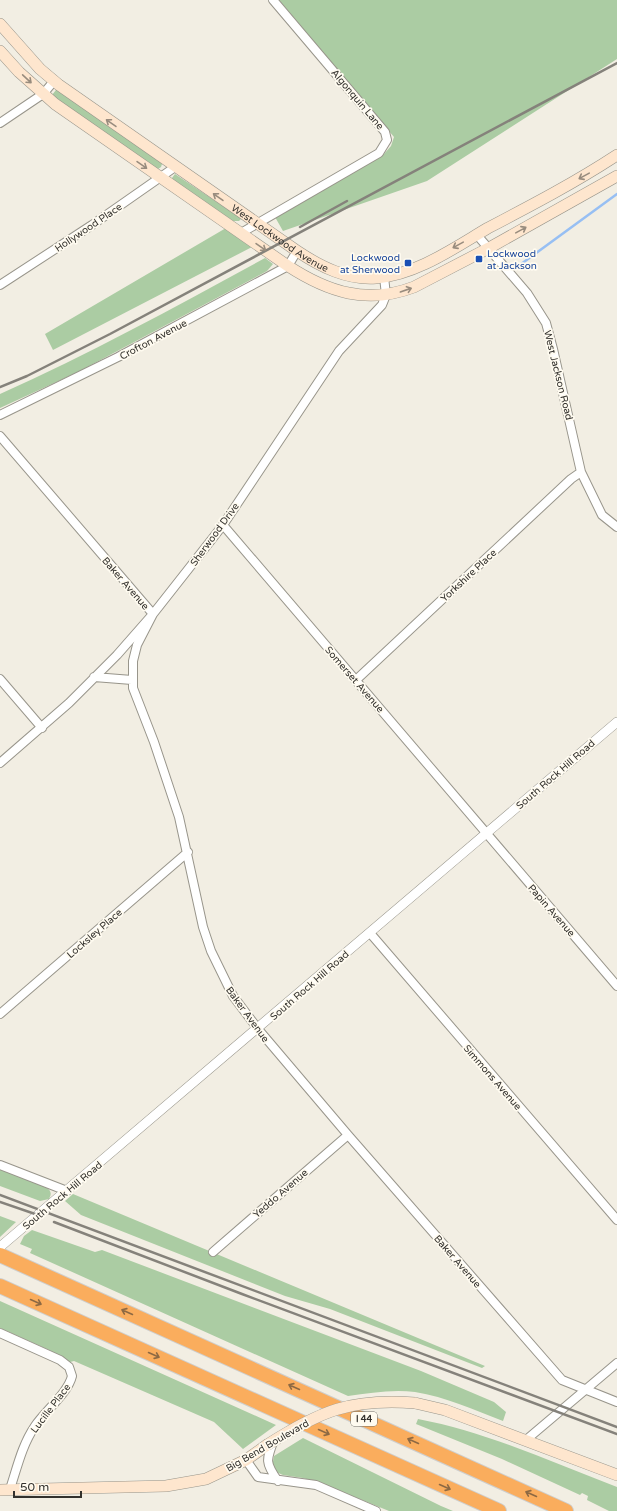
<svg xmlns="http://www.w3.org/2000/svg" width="617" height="1511" font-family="'Varela Round',sans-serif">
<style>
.green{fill:#abcca3}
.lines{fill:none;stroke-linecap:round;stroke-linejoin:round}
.stream{stroke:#97bff3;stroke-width:2.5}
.minor-casing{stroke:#98958b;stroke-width:10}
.tertiary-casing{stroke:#98958b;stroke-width:10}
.secondary-casing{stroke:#98958b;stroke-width:12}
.motorway-casing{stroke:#cececd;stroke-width:16}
.minor{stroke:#fff;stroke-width:8}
.tertiary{stroke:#fff;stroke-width:9}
.secondary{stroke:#fee6ce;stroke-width:11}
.motorway{stroke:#faad5d;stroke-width:14}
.rail{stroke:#85827b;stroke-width:2.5}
.secondary-bridge-casing{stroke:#98958b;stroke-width:12;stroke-linecap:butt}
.secondary-bridge{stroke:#fee6ce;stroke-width:11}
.oneway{stroke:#988c7e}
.oneway2{stroke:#8d6943}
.transit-dot{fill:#1a4fb4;stroke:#fffbf0;stroke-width:1.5}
.labels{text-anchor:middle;stroke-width:3.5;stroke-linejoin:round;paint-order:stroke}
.shield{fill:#fffbf0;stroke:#706e68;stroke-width:1}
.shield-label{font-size:9px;font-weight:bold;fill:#33312d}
.street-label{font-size:10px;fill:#33312d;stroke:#fffbf0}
.transit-label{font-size:10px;fill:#164399;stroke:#fffbf0;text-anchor:start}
</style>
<rect width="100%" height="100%" fill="#f2eee3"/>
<path class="green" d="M279,0H617V59L427,181L283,231L275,217L384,154L391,146L394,137Z
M56,90H58L160,161L162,164L161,167L158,169L155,168L69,108L52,95Z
M175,174L239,217L241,219L239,221H233L174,181L172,178Z
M226,228L252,247L53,350L45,334Z
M265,258L273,264L267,271L78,372L0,408V394C91,353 177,306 265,258Z
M0,1169L46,1187C51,1191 52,1193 49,1199L40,1201L0,1186Z
M73,1194L485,1366L482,1368L330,1309L285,1296L81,1215L65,1201Z
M0,1216L16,1222L0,1237Z
M32,1230L95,1252L102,1250L421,1371L494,1402L506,1412L503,1421C474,1410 446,1397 415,1392C393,1389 370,1393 348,1396L30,1253L32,1249L20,1244L24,1236Z
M0,1301L276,1425L243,1449L214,1422L74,1361L70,1362L49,1350L0,1328Z
M418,1419C487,1432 551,1462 617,1487V1511H609L587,1500L588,1496L582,1493L580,1495L502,1459L416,1424Z
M303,1438L441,1506L453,1511H389L323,1484L303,1478L283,1475L276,1472L272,1467L274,1456Z"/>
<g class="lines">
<path class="stream" d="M517,267L617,194"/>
<g class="minor-casing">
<path id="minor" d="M0,123L43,94L54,81
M241,233L379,153L387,140L385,132L273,0
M477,235L527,293L546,323L553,349L581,472L602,515L617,527
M0,285L92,225L175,167
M0,415L118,357L288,266L297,251
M0,436L153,614L137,645L133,661V688L154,742L179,817L203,927L211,951L233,996L258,1029L348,1135L562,1380L617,1402
M223,525L617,986
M94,677L132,680
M0,679L42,728
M356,680L571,479L581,472
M0,763L69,703L117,655L153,614L223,525L339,351L382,305L386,295L384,277
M370,933L617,1220
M0,1014L188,852
M0,1165L67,1191
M213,1252L348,1135
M0,1333L60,1360L69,1367L72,1376C68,1393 45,1411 35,1426C22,1445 17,1468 10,1489
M274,1440C266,1460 265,1463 278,1481
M526,1440L617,1363
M246,1460L258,1477L316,1485L376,1511"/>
</g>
<g class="tertiary-casing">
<path id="tertiary" d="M0,1247L617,722"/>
</g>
<g class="secondary-casing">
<g id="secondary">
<path id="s1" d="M0,24L40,69L59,85L297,251C321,267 347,280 376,278C416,275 454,248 488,228C532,205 576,182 617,155"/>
<path d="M0,51L19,72L55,104L288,266C328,292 367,305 414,287L489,248L617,176"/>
<path d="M415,1403L445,1410L617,1475"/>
<path d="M0,1490L166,1486L206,1479L246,1460L267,1445"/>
</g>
</g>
<g class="motorway-casing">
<path id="motorway" d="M0,1255L566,1511
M0,1286L499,1511"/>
</g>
<use href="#minor" class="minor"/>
<use href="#tertiary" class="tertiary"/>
<use href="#secondary" class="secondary"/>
<use href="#motorway" class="motorway"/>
<path class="rail" d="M300,227L347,201
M0,387L27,376L110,334L617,63
M0,1195L617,1427
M0,1202L38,1215
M54,1222L242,1294L617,1434"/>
<g class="secondary-bridge-casing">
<path id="secondary-bridge" d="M267,1445C320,1411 351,1398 415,1403"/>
</g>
<use href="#secondary-bridge" class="secondary-bridge"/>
</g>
<defs><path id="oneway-shaft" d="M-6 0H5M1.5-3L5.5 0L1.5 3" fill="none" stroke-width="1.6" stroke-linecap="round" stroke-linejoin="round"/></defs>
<g class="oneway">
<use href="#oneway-shaft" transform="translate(27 79) rotate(43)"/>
<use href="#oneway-shaft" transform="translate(111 123) rotate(-145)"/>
<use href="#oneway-shaft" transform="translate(142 165) rotate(35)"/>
<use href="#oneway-shaft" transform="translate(584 176) rotate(151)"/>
<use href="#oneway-shaft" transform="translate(218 197) rotate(-145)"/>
<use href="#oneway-shaft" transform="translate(521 230) rotate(-29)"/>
<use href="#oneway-shaft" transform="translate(458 245) rotate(151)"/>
<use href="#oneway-shaft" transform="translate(261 247) rotate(35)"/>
<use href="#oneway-shaft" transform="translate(406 290) rotate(-19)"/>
</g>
<g class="oneway2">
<use href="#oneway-shaft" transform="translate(36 1302) rotate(24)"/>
<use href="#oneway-shaft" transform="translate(127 1312) rotate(-156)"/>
<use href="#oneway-shaft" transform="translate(154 1355) rotate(24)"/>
<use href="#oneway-shaft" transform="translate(294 1387) rotate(-156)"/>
<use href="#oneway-shaft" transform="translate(324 1432) rotate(24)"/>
<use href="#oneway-shaft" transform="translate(413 1441) rotate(-156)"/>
<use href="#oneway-shaft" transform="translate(445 1487) rotate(24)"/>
<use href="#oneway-shaft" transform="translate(531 1494) rotate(-156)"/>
</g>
<g class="transit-dot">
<rect x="475" y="255" width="8" height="8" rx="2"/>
<rect x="404" y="259" width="8" height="8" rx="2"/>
</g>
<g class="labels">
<rect class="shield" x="351" y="1412" width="26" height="14" rx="3"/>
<g class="shield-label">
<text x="364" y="1422">I 44</text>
</g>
<g class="street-label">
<text transform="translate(358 99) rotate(50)" y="4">Algonquin Lane</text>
<text transform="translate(88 227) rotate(-34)" y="4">Hollywood Place</text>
<text dy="4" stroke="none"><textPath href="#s1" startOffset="354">West Lockwood Avenue</textPath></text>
<text transform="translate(153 339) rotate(-28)" y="4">Crofton Avenue</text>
<text transform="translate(559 375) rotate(76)" y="4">West Jackson Road</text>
<text transform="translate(214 534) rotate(-54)" y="4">Sherwood Drive</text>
<text transform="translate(468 575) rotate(-43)" y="4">Yorkshire Place</text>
<text transform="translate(126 583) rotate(49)" y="4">Baker Avenue</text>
<text transform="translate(355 679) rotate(49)" y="4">Somerset Avenue</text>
<text transform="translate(555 774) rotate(-41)" y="4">South Rock Hill Road</text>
<text transform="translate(552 910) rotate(49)" y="4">Papin Avenue</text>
<text transform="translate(94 933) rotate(-41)" y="4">Locksley Place</text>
<text transform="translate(309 985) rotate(-41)" y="4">South Rock Hill Road</text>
<text transform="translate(248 1014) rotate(54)" y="4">Baker Avenue</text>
<text transform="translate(493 1077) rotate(49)" y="4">Simmons Avenue</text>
<text transform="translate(280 1193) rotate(-41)" y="4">Yeddo Avenue</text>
<text transform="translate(62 1195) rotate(-40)" y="4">South Rock Hill Road</text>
<text transform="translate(458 1261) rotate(49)" y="4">Baker Avenue</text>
<text transform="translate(50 1408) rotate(-53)" y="4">Lucille Place</text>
<text transform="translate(267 1445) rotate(-30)" y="4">Big Bend Boulevard</text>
</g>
<g class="transit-label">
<text x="487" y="257">Lockwood<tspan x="487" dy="12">at Jackson</tspan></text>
<text x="400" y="261" text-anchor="end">Lockwood<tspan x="400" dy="12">at Sherwood</tspan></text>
</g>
</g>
<path d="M14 1491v6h67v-6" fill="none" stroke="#33312d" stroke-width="2"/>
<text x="20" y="1491" font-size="12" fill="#33312d" stroke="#fffbf0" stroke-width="3" paint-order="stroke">50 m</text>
</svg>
